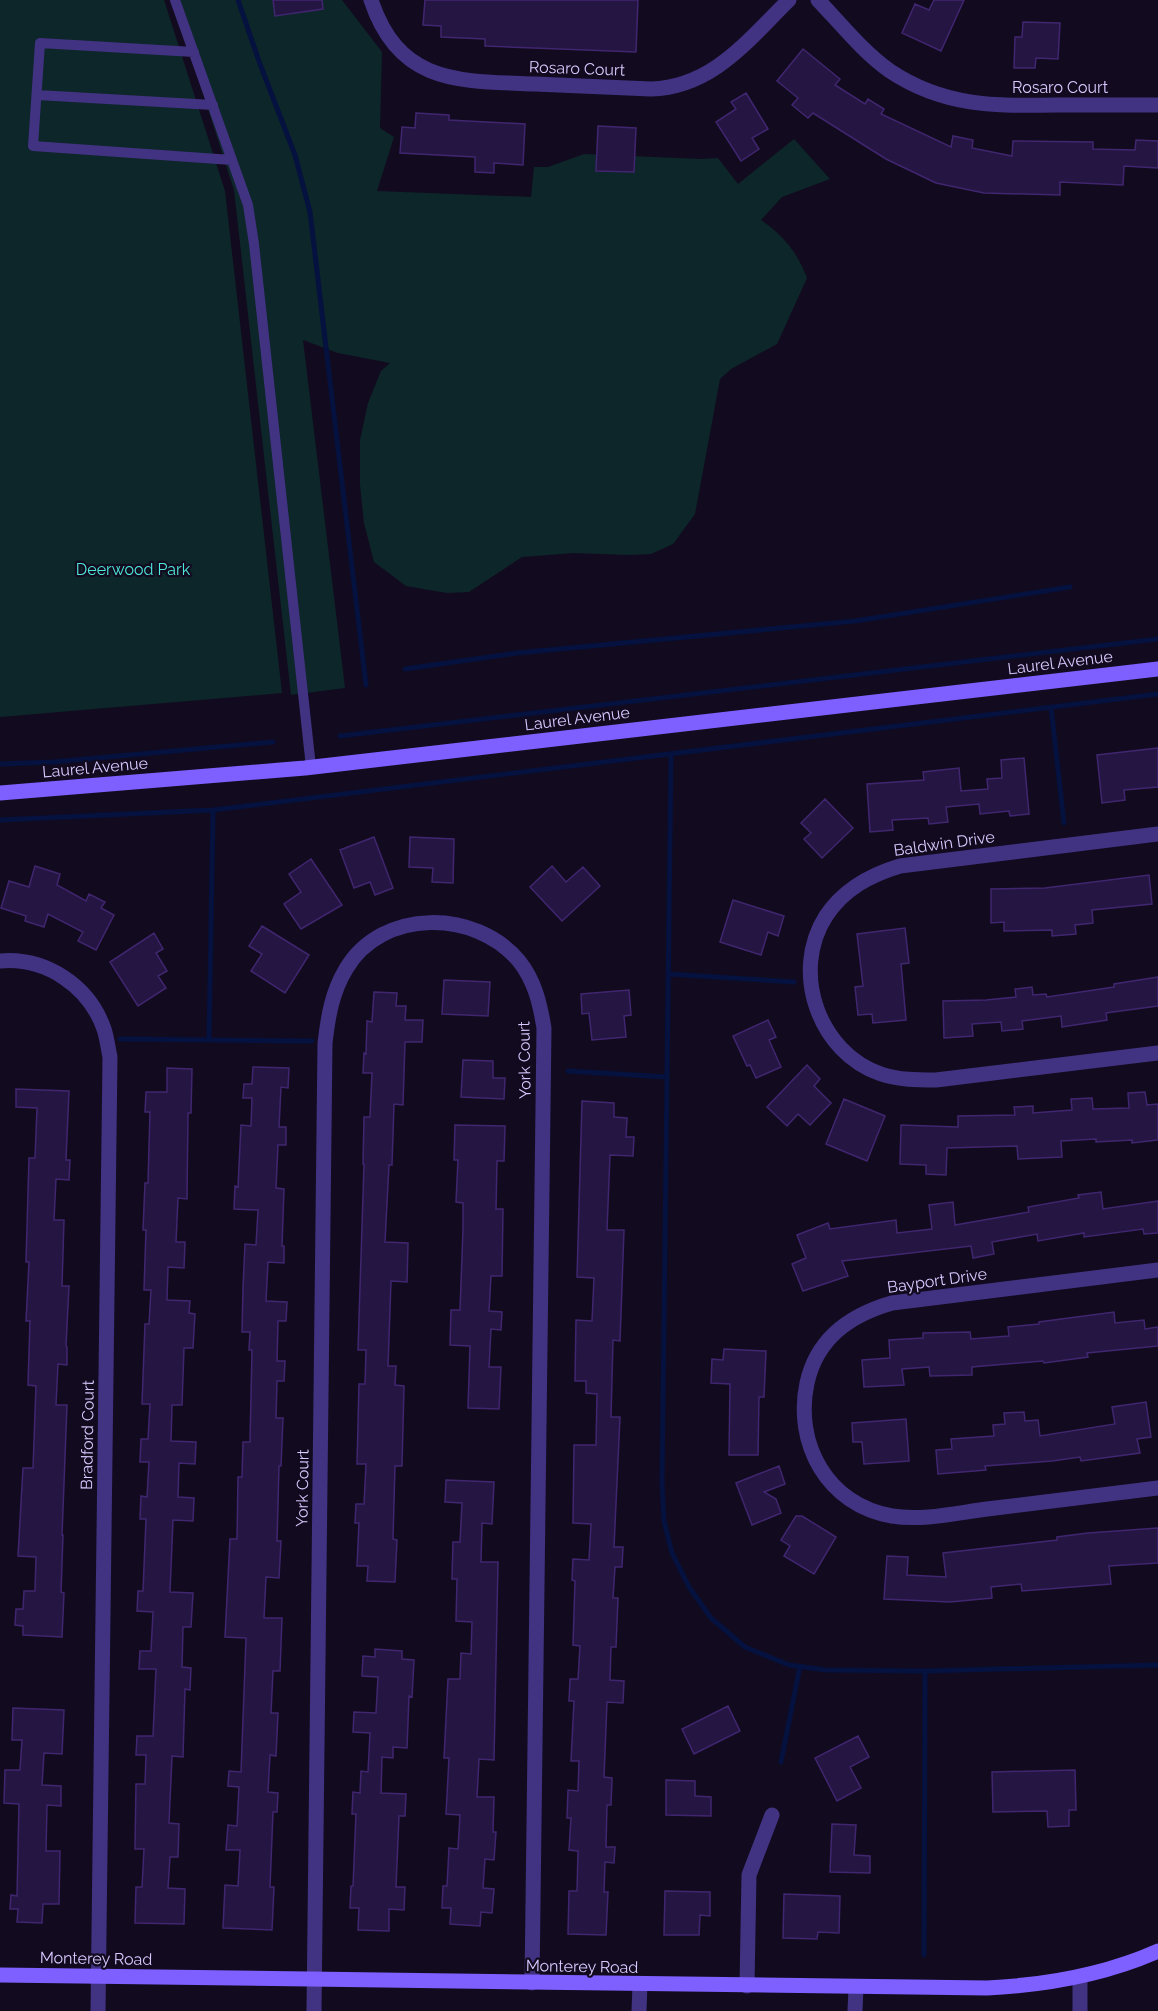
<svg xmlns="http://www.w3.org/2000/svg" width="1158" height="2011" font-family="Raleway,sans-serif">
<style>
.green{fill:#0d262a}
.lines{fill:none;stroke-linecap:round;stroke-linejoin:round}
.stream{stroke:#05113e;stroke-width:5}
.building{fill:#251542;stroke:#40266f;stroke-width:1.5}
.lane{stroke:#423282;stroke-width:10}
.street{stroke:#423282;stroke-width:15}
.secondary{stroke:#7d60ff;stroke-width:15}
.labels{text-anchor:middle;stroke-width:4.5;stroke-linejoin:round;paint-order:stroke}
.street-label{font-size:16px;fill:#d8c9ff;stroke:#120b1f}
.park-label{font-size:16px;fill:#4de7d9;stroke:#120b1f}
</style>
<rect width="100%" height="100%" fill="#120b1f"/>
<path class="green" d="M0,0H164L225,191L282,693L0,717Z
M173,0H342L382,52L380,128L394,137L377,191L531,197L534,167H548L584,154L701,159L718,158L738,184L794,139L830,179L782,197L761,220C784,236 797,252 807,278L777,344L731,369L720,379L695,514L673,544L651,554L629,555L573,553L522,557L469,592L447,593L406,586L374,562L364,523L360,485V440L368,403L381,371L390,363L338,353L303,340L345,688L291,695L234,190Z"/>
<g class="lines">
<path class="stream" d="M238,0L260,64L295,155L310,212L366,685
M405,669L517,653L855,621L1070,587
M1051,707L1064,823
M340,736L1158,639
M671,754L662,1483L664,1521L672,1553L689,1587L711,1618L745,1647L789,1665L826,1670L925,1671L1158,1665
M0,764L53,762L273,742
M0,820L213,810L1158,694
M668,974L794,982
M120,1039L312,1041
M209,1040L213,810
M568,1071L667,1077
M781,1762L800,1666
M924,1955L925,1671"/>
</g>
<path class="building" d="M273,0H322L323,9L275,16Z
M425,0H638L636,52L485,46V39L441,37V26L423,25Z
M934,0H964L941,51L902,33L915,4L929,10Z
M1023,22L1060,23L1058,59L1036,58L1035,68H1014L1015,37H1022Z
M803,49L840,79L835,85L865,104L868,99L884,109L881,114L951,147L953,136L973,140L972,148L1012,156L1013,141L1093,142V149L1135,150L1136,140L1158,141V168L1124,166L1123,185L1060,182V195L984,193L936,183L886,159L813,113L808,118L792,105L798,98L777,81Z
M746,93L768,129L752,138L759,149L741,161L716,122L736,109L731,102Z
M416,113L449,115V120L525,124L523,165L494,163V173L475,172V157L400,153L402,127L415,128Z
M598,126L636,128L634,172L596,171Z
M1158,748V787L1124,790L1125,800L1102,803L1097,755Z
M1024,758L1029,814L1010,816L1009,811L980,814L979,804L946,807L948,822L929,824L928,818L892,820L893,830L870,832L867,784L924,780L923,772L959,768L961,791L988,789L987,779L1002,778L1001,760Z
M825,799L853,828L822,858L804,839L811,833L801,823Z
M374,837L393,888L375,895L370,882L354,888L340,850Z
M410,837L454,839L453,883L432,882L433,868L409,867Z
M311,859L342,905L301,929L284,904L301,892L289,874Z
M35,866L60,874L57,885L86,901L89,894L105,902L101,908L114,915L96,950L78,941L83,932L48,914L44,927L25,921L26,916L1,908L9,881L29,887Z
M552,866L566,882L583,867L600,886L562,921L530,887Z
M1149,875L1152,904L1092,910L1093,923L1075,925L1076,934L1052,936V930L1004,931V922L991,923V889L1045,888Z
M733,900L784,916L778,936L768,932L761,955L720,942Z
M262,926L309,955L285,993L251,971L262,954L249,946Z
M905,928L909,963L901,964L906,1020L873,1023L872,1014L858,1015L855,987L863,986L857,934Z
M154,933L163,949L156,953L167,971L158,976L166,988L138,1006L110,962Z
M1158,977V1006L1106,1013L1107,1020L1062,1027L1061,1016L1022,1021L1023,1029L1002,1031L1001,1022L972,1024L973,1036L944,1038L943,1001L986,1000L1016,997L1015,989L1032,987L1033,995L1046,994L1047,997L1114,987V984Z
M444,980L490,982L488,1016L442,1014Z
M629,990L631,1015L624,1016L626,1037L592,1040L589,1013L582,1014L581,994Z
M374,992L397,993L396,1006H406L405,1020H423L422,1042H405L403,1105L394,1104L392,1165H389L385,1242L408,1243L407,1282L391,1281L388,1366H396L395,1385L404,1386L402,1466H395L393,1539L397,1540L395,1582L367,1581L368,1566H357L359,1523H355L356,1504H364L366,1464H357L359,1384H365L366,1350H358L364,1164H363L364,1117H370L372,1073H363L364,1053L366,1054L367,1021L372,1022Z
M768,1020L776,1037L769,1040L781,1067L756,1078L750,1065L747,1066L733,1036Z
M463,1060L493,1061V1078H505L504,1099L461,1097Z
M807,1065L820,1079L814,1086L831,1103L810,1125L798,1114L787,1126L767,1107Z
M253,1067L289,1068L288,1088L281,1087L279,1127H286V1145H278L276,1188L284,1189L282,1246H284V1263L268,1262L266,1301L287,1302L286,1321H278L277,1361H285L284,1381H277L276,1418H283L281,1466H279L277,1541H281L279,1578L266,1577L264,1618H282L280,1671H273L271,1713H278L276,1756L270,1755L268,1792L278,1793L277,1812H273L270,1887H274L272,1930L223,1928L225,1885L238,1886L240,1850H226L228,1825L237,1826L239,1787L228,1786L229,1771L241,1772L246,1638L225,1637L230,1539H237L238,1477H242L243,1442H250L252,1350H249L250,1332H242L243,1288L245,1244L256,1245L258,1210L234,1209L235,1186L238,1187L241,1125L251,1126L252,1098H243L244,1084H252Z
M167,1068L192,1069L191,1113H188L187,1199L178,1198L176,1242H185L184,1268L168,1267L167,1300L190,1301L189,1313L195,1314L193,1348H184L182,1405H172L171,1441L196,1442L195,1464L179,1463L178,1497L194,1498L193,1521L173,1520L170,1592L193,1593L191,1627H183L182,1667L191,1668L190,1690L185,1689L183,1757L172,1756L169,1823L179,1824L178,1857H170L168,1888L185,1889L184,1924L135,1923L136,1887H142L144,1849H135L136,1784H145L146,1755H136L137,1736H153L156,1669H139L140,1651H151L153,1612L137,1611L138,1591H143L146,1519H140L141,1496L147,1497L149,1462H140L141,1439H148L150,1404H142L145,1324H149L151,1290H144L146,1230H143L145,1183H148L150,1112H145L146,1092H167Z
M16,1089L69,1091L66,1160H70L69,1180L56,1179L54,1220H64L62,1286H69L66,1346L67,1347V1365L58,1364L56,1405H67L62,1535H63L61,1592L64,1593L62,1637L23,1635V1626L15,1625L16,1609H23L24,1591H35L36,1557L18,1556L23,1468H33L36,1386L28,1385L30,1321H26L29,1262H26L29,1158H35L37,1108L16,1107Z
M1145,1092L1147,1105L1158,1104V1140L1132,1143V1140L1096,1142V1139L1061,1141L1062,1157L1018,1159L1017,1146L947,1148L946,1175L926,1174V1165L900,1164L901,1125L958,1127V1116L1015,1115L1014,1107L1033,1106V1113L1072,1110L1071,1099L1092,1098L1093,1109L1129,1108L1128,1093Z
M844,1099L885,1116L867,1161L826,1144Z
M582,1101L614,1103V1117L627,1118L626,1137H634L633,1156L610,1155L607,1230H624L620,1341L613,1340L611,1417H620L614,1547H623L622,1567H615L613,1598H618L616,1647H611L610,1680L624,1681L623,1703L607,1702L604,1777L612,1778L611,1805H607L606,1847H615L614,1863L605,1862L604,1892H608L606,1935L568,1934L569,1891H577L578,1851L569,1850L571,1818H567L568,1790L578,1791L579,1761H571L574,1701H569L570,1679H578L580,1646L573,1645L575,1581L572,1580L573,1559L589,1560L591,1524L573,1523L574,1445H596L597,1394L586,1393V1381H575L576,1320L592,1321L594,1278L577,1277Z
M455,1125L505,1126L504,1161H497L496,1209H503L502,1276H491L489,1311L502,1312L501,1330L491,1329L489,1367H501L499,1409L468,1408L470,1346L450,1345L451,1310H460L463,1229V1203L456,1202L458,1160H454Z
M1101,1192L1103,1209L1158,1201V1233L1144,1234L1143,1229L1084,1237V1233L1038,1241L1037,1234L992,1242L994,1254L973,1258L971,1246L842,1261L848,1276L803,1291L792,1264L806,1258L797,1235L828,1223L830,1229L896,1220L897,1233L932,1229L929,1205L953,1202L955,1225L1029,1212L1028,1207L1079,1198L1078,1195Z
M1114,1312L1115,1323L1144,1320L1145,1329L1158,1327V1346L1087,1353L1088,1357L1044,1363L1043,1361L972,1367V1375L930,1376L929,1367L902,1369L904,1385L864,1387L862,1360L890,1358L889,1340L923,1338V1333L970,1332L971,1339L1009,1336L1008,1327L1039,1324V1322Z
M724,1349L766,1351L764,1397H759L758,1455H729L730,1384L711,1383L712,1359L723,1360Z
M1146,1402L1151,1437L1137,1439L1140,1453L1081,1461L1080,1457L1052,1461L985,1466L986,1470L938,1474L936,1450L952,1449L951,1439L994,1436L993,1425L1005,1424L1004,1413L1024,1412L1025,1421L1038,1420L1040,1436L1115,1424L1112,1407Z
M906,1419L909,1461L864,1464L862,1442H853L852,1423Z
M779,1466L785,1484L764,1492L776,1499L781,1513L752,1525L736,1483Z
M446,1480L494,1482L492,1524L482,1523L481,1562H498L494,1760L479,1759L477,1797H494L493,1832H496L494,1860L485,1859L483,1888L494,1889L492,1913L481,1912L480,1926L450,1924L451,1908H442L443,1886H447L449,1848L458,1849L460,1815L446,1814L449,1758H444L448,1679H460L461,1653L471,1654L472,1622L456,1621L457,1579H452L453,1542H460L462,1503L445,1502Z
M796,1516H802L836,1537L814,1574L784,1556L790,1546L781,1540Z
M1158,1528V1563L1109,1566L1111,1584L1022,1591L1021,1584L991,1587L992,1598L950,1602L884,1599L887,1556L908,1557L907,1575L946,1577L943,1553L1057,1540V1537L1088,1533Z
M375,1649L402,1651V1659L414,1660L412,1697L409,1696L407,1748L393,1747V1758L382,1757L381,1793L406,1794L405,1816H399L396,1887H405L404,1910L389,1909V1931L358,1930L359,1908H350L351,1886H353L356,1814H352L353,1792L360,1793L361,1771L368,1772L370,1733L353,1732L354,1712L376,1713L378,1677L362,1676L363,1656L375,1657Z
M728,1706L740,1731L694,1754L682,1729Z
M13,1708L64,1710L62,1754L44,1753L42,1785L61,1786V1806L47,1805L46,1851H60L59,1904H43L42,1923L17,1922L18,1909H10L11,1895L17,1896L19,1804L4,1803L5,1770H20L22,1740H12Z
M858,1736L869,1757L850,1767L861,1788L837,1801L815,1758Z
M1075,1770L1076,1810H1069V1826L1048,1827L1047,1811L993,1812L992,1772Z
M666,1780L695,1781V1796L711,1797V1816L666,1815Z
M832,1824L856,1825L854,1855L870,1856V1873L830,1872Z
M665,1891L710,1892V1916L700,1915L699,1935H664Z
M784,1894L840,1896L839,1933L818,1932L817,1939L783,1938Z"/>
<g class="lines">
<path class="lane" d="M175,0L248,205L254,244L311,767
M194,52L40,43L33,146L232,160
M37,95L213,105"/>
<path class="street" d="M371,0C399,85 460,81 535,84C574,86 612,87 651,89C713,87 748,40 789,0
M818,0C841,24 863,52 890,71C944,107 995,106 1057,105C1091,105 1124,105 1158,105
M1158,834L900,866C870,875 844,889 826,916C790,972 819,1053 881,1074C899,1080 918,1080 936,1080L1158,1053
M0,961C46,957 89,986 104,1029C107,1038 108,1048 110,1057L98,2011
M1158,1270L892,1303C850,1315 817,1338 807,1383C794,1443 827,1505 892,1516C922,1521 956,1513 987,1509C1044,1502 1101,1495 1158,1488
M747,1986L749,1875L772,1815
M314,2011L325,1043C328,1017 332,992 346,969C382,908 476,909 519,961C535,981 540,1004 544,1028L532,1983
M639,2011L640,1984
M855,2011L856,1987
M1080,2011V1977"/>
<path class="secondary" d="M0,793L305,768L1158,669
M0,1975L987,1988C1046,1985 1104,1975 1158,1951"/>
</g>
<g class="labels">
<g class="street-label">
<text transform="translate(577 68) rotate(2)" y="6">Rosaro Court</text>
<text x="1060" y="93">Rosaro Court</text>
<text transform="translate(1060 662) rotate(-7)" y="6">Laurel Avenue</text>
<text transform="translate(577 718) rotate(-7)" y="6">Laurel Avenue</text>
<text transform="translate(95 767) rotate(-5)" y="6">Laurel Avenue</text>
<text transform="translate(944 843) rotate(-8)" y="6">Baldwin Drive</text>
<text transform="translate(524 1060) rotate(-91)" y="6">York Court</text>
<text transform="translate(937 1280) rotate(-8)" y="6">Bayport Drive</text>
<text transform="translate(87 1435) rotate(-89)" y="6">Bradford Court</text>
<text transform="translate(302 1488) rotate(-89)" y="6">York Court</text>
<text transform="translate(96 1958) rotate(1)" y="6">Monterey Road</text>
<text transform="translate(582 1966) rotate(1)" y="6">Monterey Road</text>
</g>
<g class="park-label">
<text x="133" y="575">Deerwood Park</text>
</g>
</g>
</svg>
